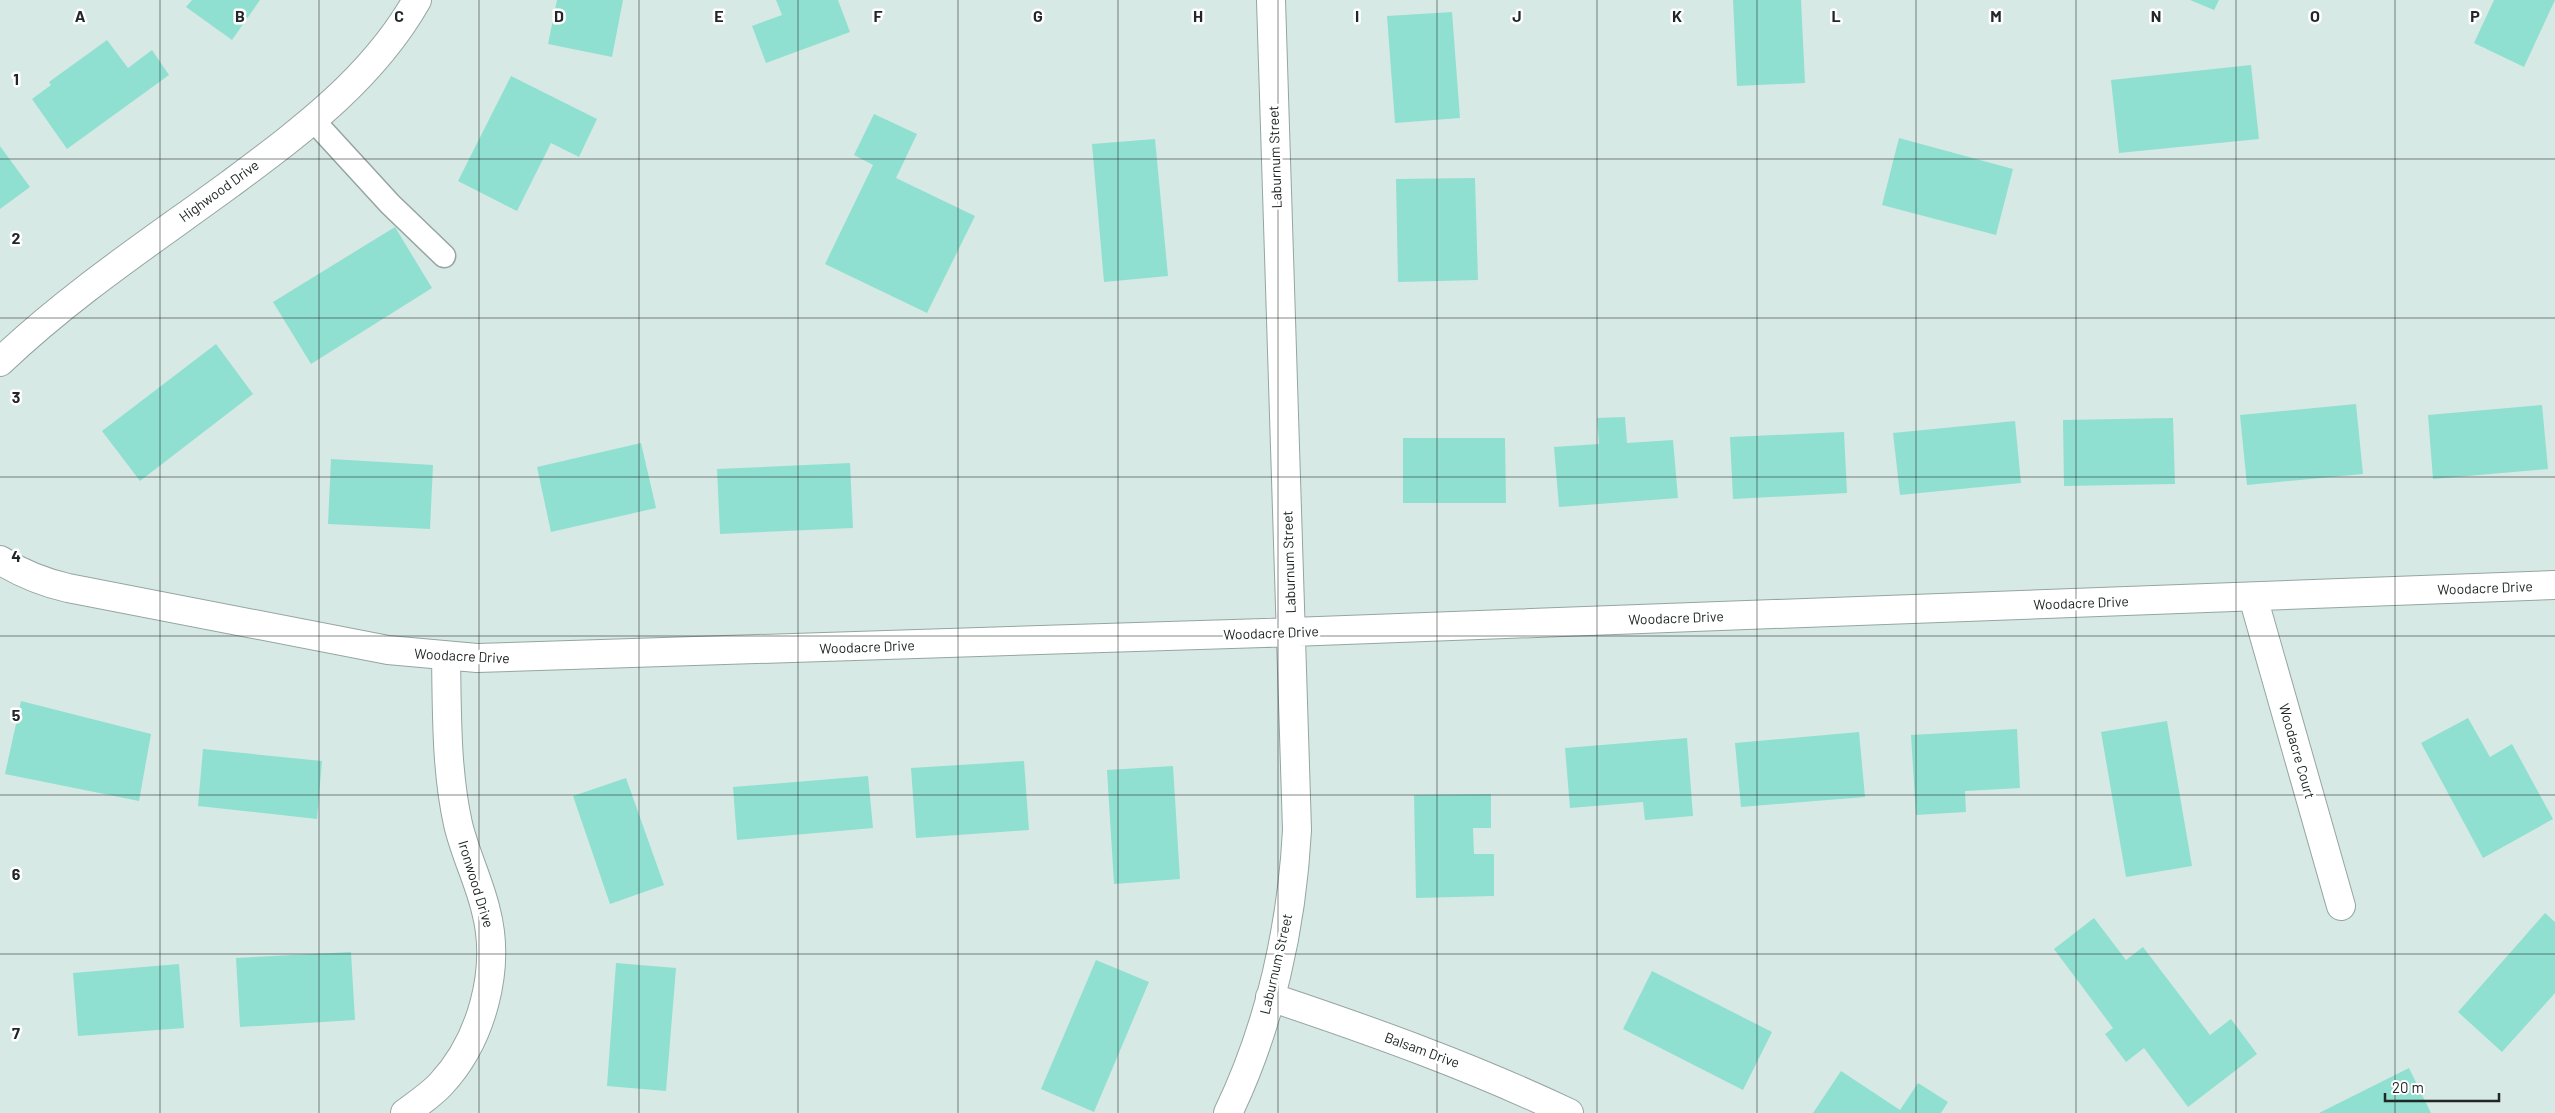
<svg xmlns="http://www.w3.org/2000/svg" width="2555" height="1113" font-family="Barlow,sans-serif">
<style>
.building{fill:#8fe0d1}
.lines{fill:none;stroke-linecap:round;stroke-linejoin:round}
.lane-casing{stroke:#95a5a2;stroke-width:25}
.street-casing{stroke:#95a5a2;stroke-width:30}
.lane{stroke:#fff;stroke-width:22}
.street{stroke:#fff;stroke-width:28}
.grid{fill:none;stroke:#212726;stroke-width:1;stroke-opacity:0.55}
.labels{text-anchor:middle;stroke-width:5;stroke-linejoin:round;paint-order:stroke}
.street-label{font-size:14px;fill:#212726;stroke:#fff}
.grid-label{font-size:16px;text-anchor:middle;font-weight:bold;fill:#212726;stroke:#fff;stroke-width:5;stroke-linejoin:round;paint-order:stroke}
</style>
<rect width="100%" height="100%" fill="#d7e9e5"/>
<path class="building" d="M192,0H260L232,40L186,7Z
M557,0H623L612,57L548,44Z
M776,0H838L850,32L766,63L752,26L782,15Z
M1733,0H1801L1805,83L1737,86Z
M2190,0H2219L2214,10Z
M2494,0H2555L2524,67L2474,43Z
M1452,12L1460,118L1395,123L1387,16Z
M107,40L128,68L152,50L169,75L67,149L32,99L51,85L49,82Z
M2251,65L2259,139L2119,153L2111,80Z
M511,76L597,119L579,157L551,143L517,211L458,181Z
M874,114L917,134L896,178L975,216L927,313L825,264L873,165L854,155Z
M1899,138L2013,169L1996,235L1882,205Z
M1155,139L1168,276L1104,282L1092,144Z
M0,146L30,187L0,209Z
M1475,178L1478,280L1398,282L1396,179Z
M395,227L432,288L311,364L273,302Z
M216,344L253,394L140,481L102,431Z
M2356,404L2363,474L2247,485L2240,415Z
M2542,405L2548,469L2433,479L2428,415Z
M1625,417L1627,443L1673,440L1678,498L1559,507L1554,447L1599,444L1597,418Z
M2173,418L2175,484L2064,486L2063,420Z
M2015,421L2021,483L1900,495L1893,433Z
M1844,432L1847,493L1733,499L1730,437Z
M1403,438H1505L1506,503H1403Z
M641,443L656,508L551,532L537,467Z
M331,459L433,465L430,529L328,524Z
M850,463L853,528L720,534L717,469Z
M21,701L151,734L139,801L5,774Z
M2468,718L2490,757L2512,744L2553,819L2483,858L2421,743Z
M2167,721L2192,866L2126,877L2101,732Z
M2017,729L2020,788L1965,791L1966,812L1916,815L1911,735Z
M1859,732L1865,797L1741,807L1735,743Z
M1687,738L1693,816L1645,820L1643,802L1570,808L1565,748Z
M203,749L322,761L317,819L198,806Z
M1024,761L1029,830L916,838L911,768Z
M1173,766L1180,879L1114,884L1107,770Z
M868,776L873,828L737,840L733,787Z
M626,778L664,885L610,904L573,796Z
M1491,794V828H1473L1474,854H1494V896L1416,898L1414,795Z
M2545,913L2555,922V993L2502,1052L2458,1012Z
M2094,918L2126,960L2143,947L2210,1035L2231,1019L2257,1054L2188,1107L2144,1048L2126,1062L2105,1034L2113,1028L2054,949Z
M351,952L355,1020L240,1027L236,958Z
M1096,960L1149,982L1094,1112L1041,1089Z
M616,963L676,968L666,1091L607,1086Z
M179,964L184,1028L78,1036L73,973Z
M1652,971L1772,1032L1743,1090L1623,1029Z
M2409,1068L2431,1113H2319Z
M1841,1071L1900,1110L1918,1083L1948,1102L1941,1113H1813Z"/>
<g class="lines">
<g class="lane-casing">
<path id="lane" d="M313,120L390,204L444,256"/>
</g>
<g class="street-casing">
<path id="street" d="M0,362C70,295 152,241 230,184C301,131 372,79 417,0
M0,560C22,574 42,582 68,588L388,650L477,658L1292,632L2555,585
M2253,597L2341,906
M1270,997C1372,1031 1472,1067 1569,1113
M405,1113C417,1104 431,1095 441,1084C482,1040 501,969 486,911C479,881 465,854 458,824C446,770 447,712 446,657
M1228,1113C1270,1026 1292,926 1297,830L1271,0"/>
</g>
<use href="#lane" class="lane"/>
<use href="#street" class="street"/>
</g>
<path class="grid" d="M160,0V1113M319,0V1113M479,0V1113M639,0V1113M798,0V1113M958,0V1113M1118,0V1113M1278,0V1113M1437,0V1113M1597,0V1113M1757,0V1113M1916,0V1113M2076,0V1113M2236,0V1113M2395,0V1113M0,159H2555M0,318H2555M0,477H2555M0,636H2555M0,795H2555M0,954H2555"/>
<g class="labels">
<g class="street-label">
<text transform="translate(1275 157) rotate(-92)" y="5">Laburnum Street</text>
<text transform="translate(219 191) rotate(-36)" y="5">Highwood Drive</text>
<text transform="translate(1289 562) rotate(-92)" y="5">Laburnum Street</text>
<text transform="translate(2485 588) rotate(-2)" y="5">Woodacre Drive</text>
<text transform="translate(2081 603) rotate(-2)" y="5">Woodacre Drive</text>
<text transform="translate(1676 618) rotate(-2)" y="5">Woodacre Drive</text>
<text transform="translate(1271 633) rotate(-2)" y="5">Woodacre Drive</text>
<text transform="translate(867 647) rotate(-2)" y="5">Woodacre Drive</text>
<text transform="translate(462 656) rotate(3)" y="5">Woodacre Drive</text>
<text transform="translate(2297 751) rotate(74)" y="5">Woodacre Court</text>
<text transform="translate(476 884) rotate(73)" y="5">Ironwood Drive</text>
<text transform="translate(1276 964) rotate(-77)" y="5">Laburnum Street</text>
<text transform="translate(1422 1050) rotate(20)" y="5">Balsam Drive</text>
</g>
</g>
<g class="grid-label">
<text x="80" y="22">A</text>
<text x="240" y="22">B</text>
<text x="399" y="22">C</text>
<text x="559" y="22">D</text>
<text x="719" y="22">E</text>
<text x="878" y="22">F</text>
<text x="1038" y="22">G</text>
<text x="1198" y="22">H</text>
<text x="1357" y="22">I</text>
<text x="1517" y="22">J</text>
<text x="1677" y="22">K</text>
<text x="1836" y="22">L</text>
<text x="1996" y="22">M</text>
<text x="2156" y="22">N</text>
<text x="2315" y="22">O</text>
<text x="2475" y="22">P</text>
<text x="16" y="85">1</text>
<text x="16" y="244">2</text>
<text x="16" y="403">3</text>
<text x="16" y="562">4</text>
<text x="16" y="721">5</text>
<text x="16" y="880">6</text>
<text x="16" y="1039">7</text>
</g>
<path d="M2385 1093v8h114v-8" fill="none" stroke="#212726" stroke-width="2.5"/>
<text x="2392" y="1093" font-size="15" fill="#212726" stroke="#ffffff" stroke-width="4" paint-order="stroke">20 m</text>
</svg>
